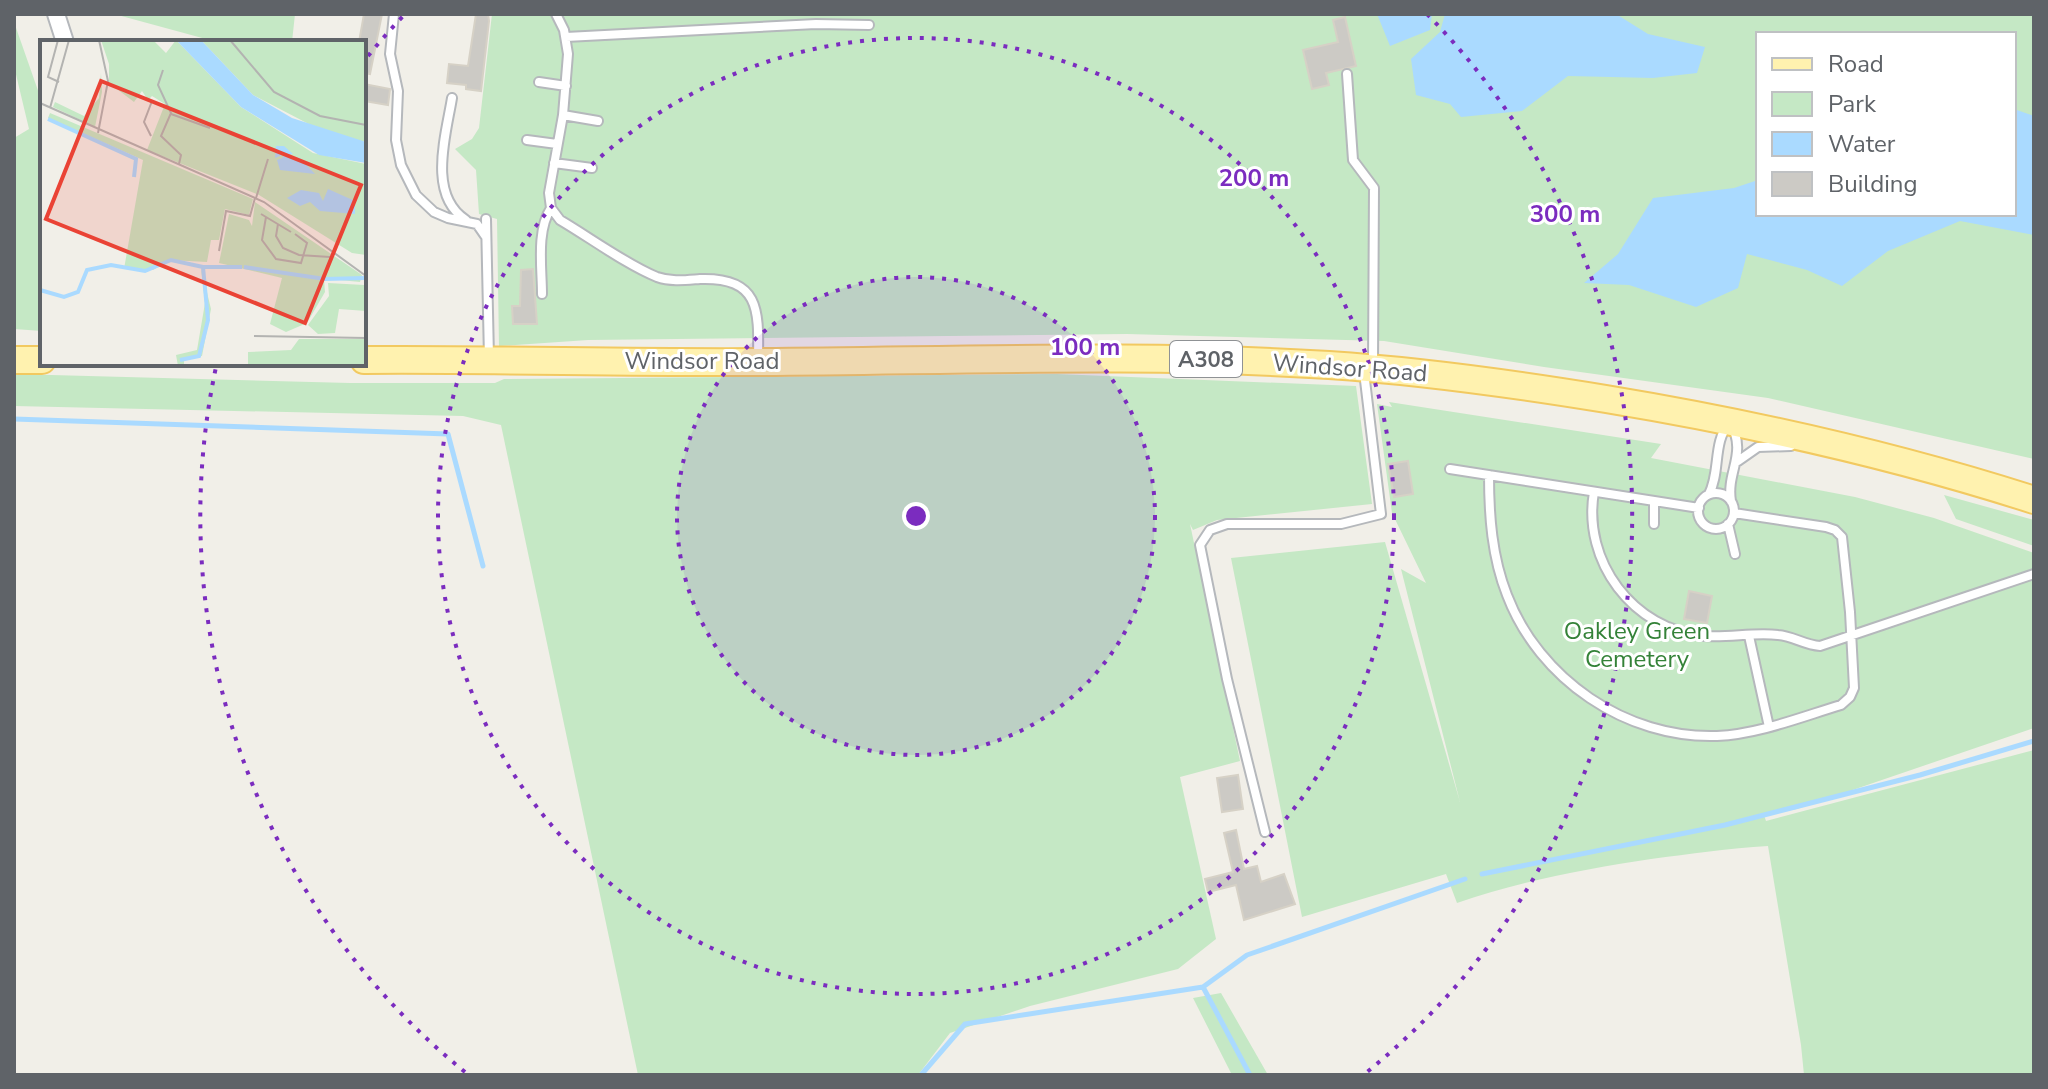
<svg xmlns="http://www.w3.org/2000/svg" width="2048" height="1089" font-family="'Nunito Sans',sans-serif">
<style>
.green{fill:#c5e8c5;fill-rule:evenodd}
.water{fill:#aadaff}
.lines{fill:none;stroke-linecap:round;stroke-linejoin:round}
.stream{stroke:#aadaff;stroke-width:5}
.building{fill:#cccac5;stroke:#d6d1c6;stroke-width:2}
.lane-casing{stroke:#b5b8bc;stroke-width:12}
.street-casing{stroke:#b5b8bc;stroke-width:20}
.primary-casing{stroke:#f2c960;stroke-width:30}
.lane{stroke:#fff;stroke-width:8}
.street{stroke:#fff;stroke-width:16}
.primary{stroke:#fff2af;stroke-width:26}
.ring{fill:none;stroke:#7b2cbf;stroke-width:4;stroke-dasharray:4 8}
.labels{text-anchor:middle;stroke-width:6;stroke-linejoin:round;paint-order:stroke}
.shield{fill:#fff;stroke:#8f9295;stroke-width:2}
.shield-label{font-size:22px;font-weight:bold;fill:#5f6368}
.street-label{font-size:24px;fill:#5f6368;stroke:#fff}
.park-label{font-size:24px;fill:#348238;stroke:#fff}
.inset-river{fill:none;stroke:#aadaff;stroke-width:4}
.inset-road{fill:none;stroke:#b3b3b1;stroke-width:2}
.view{fill:#ea4335;fill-opacity:0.15;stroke:#ea4335;stroke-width:4}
.inset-edge{fill:none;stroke:#5f6368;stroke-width:4}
.centre{fill:#7b2cbf;stroke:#fff;stroke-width:4}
.ring-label{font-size:24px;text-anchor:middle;font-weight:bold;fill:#7b2cbf;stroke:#fff;stroke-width:6;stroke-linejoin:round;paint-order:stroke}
</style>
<rect width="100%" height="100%" fill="#f1efe8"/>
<path class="green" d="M114,14H295L292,42H217Z
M492,14H2034V459L1768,398L1544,367L1384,341L1127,334L588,340L499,346L497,219L479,214L476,170L455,149L472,139L479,128ZM1758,34H2014V214H1758Z
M14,22L42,102V331L14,329V138L29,129L14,66Z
M14,374L350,383H495L504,379L1057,374L1356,386L1372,504L1217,520L1193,530L1190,524L1240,761L1180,777L1216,939L1178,969L1030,1006L950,1033L918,1075H638L501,425L463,416L14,406Z
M1389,402L1661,444L1651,458L1855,497L1934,518L2034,553V728L1797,809L1764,815L1766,821L2034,750V1075H1804L1801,1045L1768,846C1729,848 1690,854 1651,859C1585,869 1521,881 1457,903L1446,874L1302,917L1231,558L1385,542L1460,802L1401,569L1426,583L1392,513L1377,404L1392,407Z
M1944,495L2034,520V546L1956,519Z
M1221,993L1268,1075H1232L1193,998Z"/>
<path class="water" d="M1377,14H1432L1430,30L1390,46Z
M1445,14H1616L1648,34L1705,47L1697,73L1653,78L1568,76L1522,111L1461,117L1450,104L1416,95L1411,59L1440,32Z
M2014,109L2034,116V235L1960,221L1888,251L1842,286L1807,270L1747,254L1738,288L1696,307L1629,285L1584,283L1618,254L1653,198L1734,188L1758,180V214H2014Z"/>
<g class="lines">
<path class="stream" d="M14,419L448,434L483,566
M1482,874L1725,825L1920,775L2034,741
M921,1075L965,1024L1203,987
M1250,1075L1203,987L1247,955L1465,879"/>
</g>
<path class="building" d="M364,14H382L370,74L364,73V42H359Z
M476,14H488L489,21L481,91L466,89V85L447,83L449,64L468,66Z
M1345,17L1356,66L1326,73L1329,85L1312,89L1303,50L1338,42L1333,20Z
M364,84L390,89L388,105L364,101Z
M533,269L537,324H513L512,306H520L521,270Z
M1408,461L1413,494L1394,497L1388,464Z
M1689,591L1712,596L1707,623L1684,619Z
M1238,775L1243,809L1222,812L1217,778Z
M1236,830L1244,869L1257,866L1261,882L1284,874L1295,904L1244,920L1236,885L1208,892L1205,879L1233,872L1224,833Z"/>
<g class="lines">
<g class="lane-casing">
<path id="lane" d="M394,14L390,54L398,91L396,140L401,165L416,195L434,212L448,218L477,224L486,237
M556,14L564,30L568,54L563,115L549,193L551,208L560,220C589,237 627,265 657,277C671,282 686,280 700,279C759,277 759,309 758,357
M566,37L816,24L869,25
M1347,74L1353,160L1374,188L1373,365
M539,82L566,86
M452,98C446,135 427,195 466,220
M563,115L598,121
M527,140L557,144
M554,163L592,168
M486,219L489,358
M542,294C542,268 536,231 551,208
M1738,461L1758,447L1791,446
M1450,469L1699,508
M1489,475C1489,516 1492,557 1507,595C1539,679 1626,739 1717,736C1759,734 1801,717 1841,705L1850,697L1854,688L1850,612L1842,537L1835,530L1826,527L1734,513
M1594,492C1582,561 1633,630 1704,636C1729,638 1754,632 1778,635C1793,636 1804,645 1820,646L2034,574
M1698 511a18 18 0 1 1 36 0a18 18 0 1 1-36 0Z
M1709,494C1721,471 1712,442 1730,422C1748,454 1726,471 1731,501
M1654,524V501
M1728,524L1735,554
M1749,636L1769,727
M1265,832L1227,679L1200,545L1210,530L1227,524H1341L1381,514L1364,372"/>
</g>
<g class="street-casing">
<path id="street" d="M56,14L65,42"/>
</g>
<g class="primary-casing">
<path id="primary" d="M14,360H42
M364,360C497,359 629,363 762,362C951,361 1140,353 1329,365C1422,371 1514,384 1606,399C1751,423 1894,455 2034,500"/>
</g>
<use href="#lane" class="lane"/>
<use href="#street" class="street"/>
<use href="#primary" class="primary"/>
</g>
<circle cx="916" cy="516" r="239" fill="#7b2cbf" fill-opacity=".12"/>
<g class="ring">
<circle cx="916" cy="516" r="239"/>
<circle cx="916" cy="516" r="478"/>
<path d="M465 1072A716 716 0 0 1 216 367M368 56A716 716 0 0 1 405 14M1427 14A716 716 0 0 1 1367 1072"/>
</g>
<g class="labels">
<rect class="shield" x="1170" y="341" width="72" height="36" rx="6"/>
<g class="shield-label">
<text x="1206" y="367">A308</text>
</g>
<g class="street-label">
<text x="702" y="369">Windsor Road</text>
<text transform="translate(1350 368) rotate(4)" y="8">Windsor Road</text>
</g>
<g class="park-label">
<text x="1637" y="639">Oakley Green<tspan x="1637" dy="28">Cemetery</tspan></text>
</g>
</g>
<g transform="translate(40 40)">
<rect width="326" height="326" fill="#f1efe8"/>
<path d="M61,0H113L126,13L136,0L201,67L273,113L326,124V215L312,213L219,155L107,110L125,64L112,56L108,60L102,51L94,62L69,43V24ZM161,0H326V102L286,93L213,55ZM61,33L62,52L55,87L13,67L15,62L44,76L59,58ZM10,73L213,159L209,175L185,169L179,200H171L167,222L129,220L113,230L84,229L103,120L8,78ZM215,162L322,235L320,242L259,236L284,240L285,252L267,283L246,292L230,284L242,238L179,223L189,174L209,180L212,186ZM161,228L171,269L162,316L144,319V326H138L136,315L157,310L165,263ZM288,243L324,245L326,271L299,269L295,293L278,294L268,285L289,256ZM259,299H326V326H208V312L251,310Z" fill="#c5e8c5"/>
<path d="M136,0H161L213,55L252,78L326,102V123L279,115L201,67ZM236,106H244L253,114L246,115L260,118L275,134L240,130L237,120L242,118L245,114L235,118ZM288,149L315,161V174L280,171L270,162L260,166L247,158L261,150L279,153L283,161Z" fill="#aadaff"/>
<path class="inset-river" d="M8,79L96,119L94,137M204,227L285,239L325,238M0,250L24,257L38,252L47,230L71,225L105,231L131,220L163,227M140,320L159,316L168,280L163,227H202"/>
<path class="inset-road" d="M18,0L8,37L19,42M190,0L234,52L280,76L326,85M123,30L118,45L131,73L121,96L141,115L139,124M0,63L224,162L326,236M10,68L29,0M131,74L170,88M58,93L68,41L59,0M111,96L104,82L112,61M216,158L228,119M221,174L251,192M226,177L222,200L236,219L261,223L267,203L255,194M238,184L236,196L243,208L259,215L290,217M179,211L186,171L210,176L215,158M214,296L326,298"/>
<path class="view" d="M61,41L321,145L265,283L6,179Z"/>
<rect width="326" height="326" class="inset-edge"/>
</g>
<circle cx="916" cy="516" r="12" class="centre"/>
<g class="ring-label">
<text x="1254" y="186">200 m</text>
<text x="1565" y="222">300 m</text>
<text x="1085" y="355">100 m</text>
</g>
<rect width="2048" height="1089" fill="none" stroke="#5f6368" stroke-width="32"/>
<rect x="1756" y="32" width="260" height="184" fill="#ffffff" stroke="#bfc1c3" stroke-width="2"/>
<rect x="1772" y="58" width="40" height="12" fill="#fff2af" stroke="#bfc1c3" stroke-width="2"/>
<text x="1828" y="72" font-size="24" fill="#5f6368">Road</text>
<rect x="1772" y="92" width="40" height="24" fill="#c5e8c5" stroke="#bfc1c3" stroke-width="2"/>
<text x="1828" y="112" font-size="24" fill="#5f6368">Park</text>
<rect x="1772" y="132" width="40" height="24" fill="#aadaff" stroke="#bfc1c3" stroke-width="2"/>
<text x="1828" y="152" font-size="24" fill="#5f6368">Water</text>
<rect x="1772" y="172" width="40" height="24" fill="#cccac5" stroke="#bfc1c3" stroke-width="2"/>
<text x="1828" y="192" font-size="24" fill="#5f6368">Building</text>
</svg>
